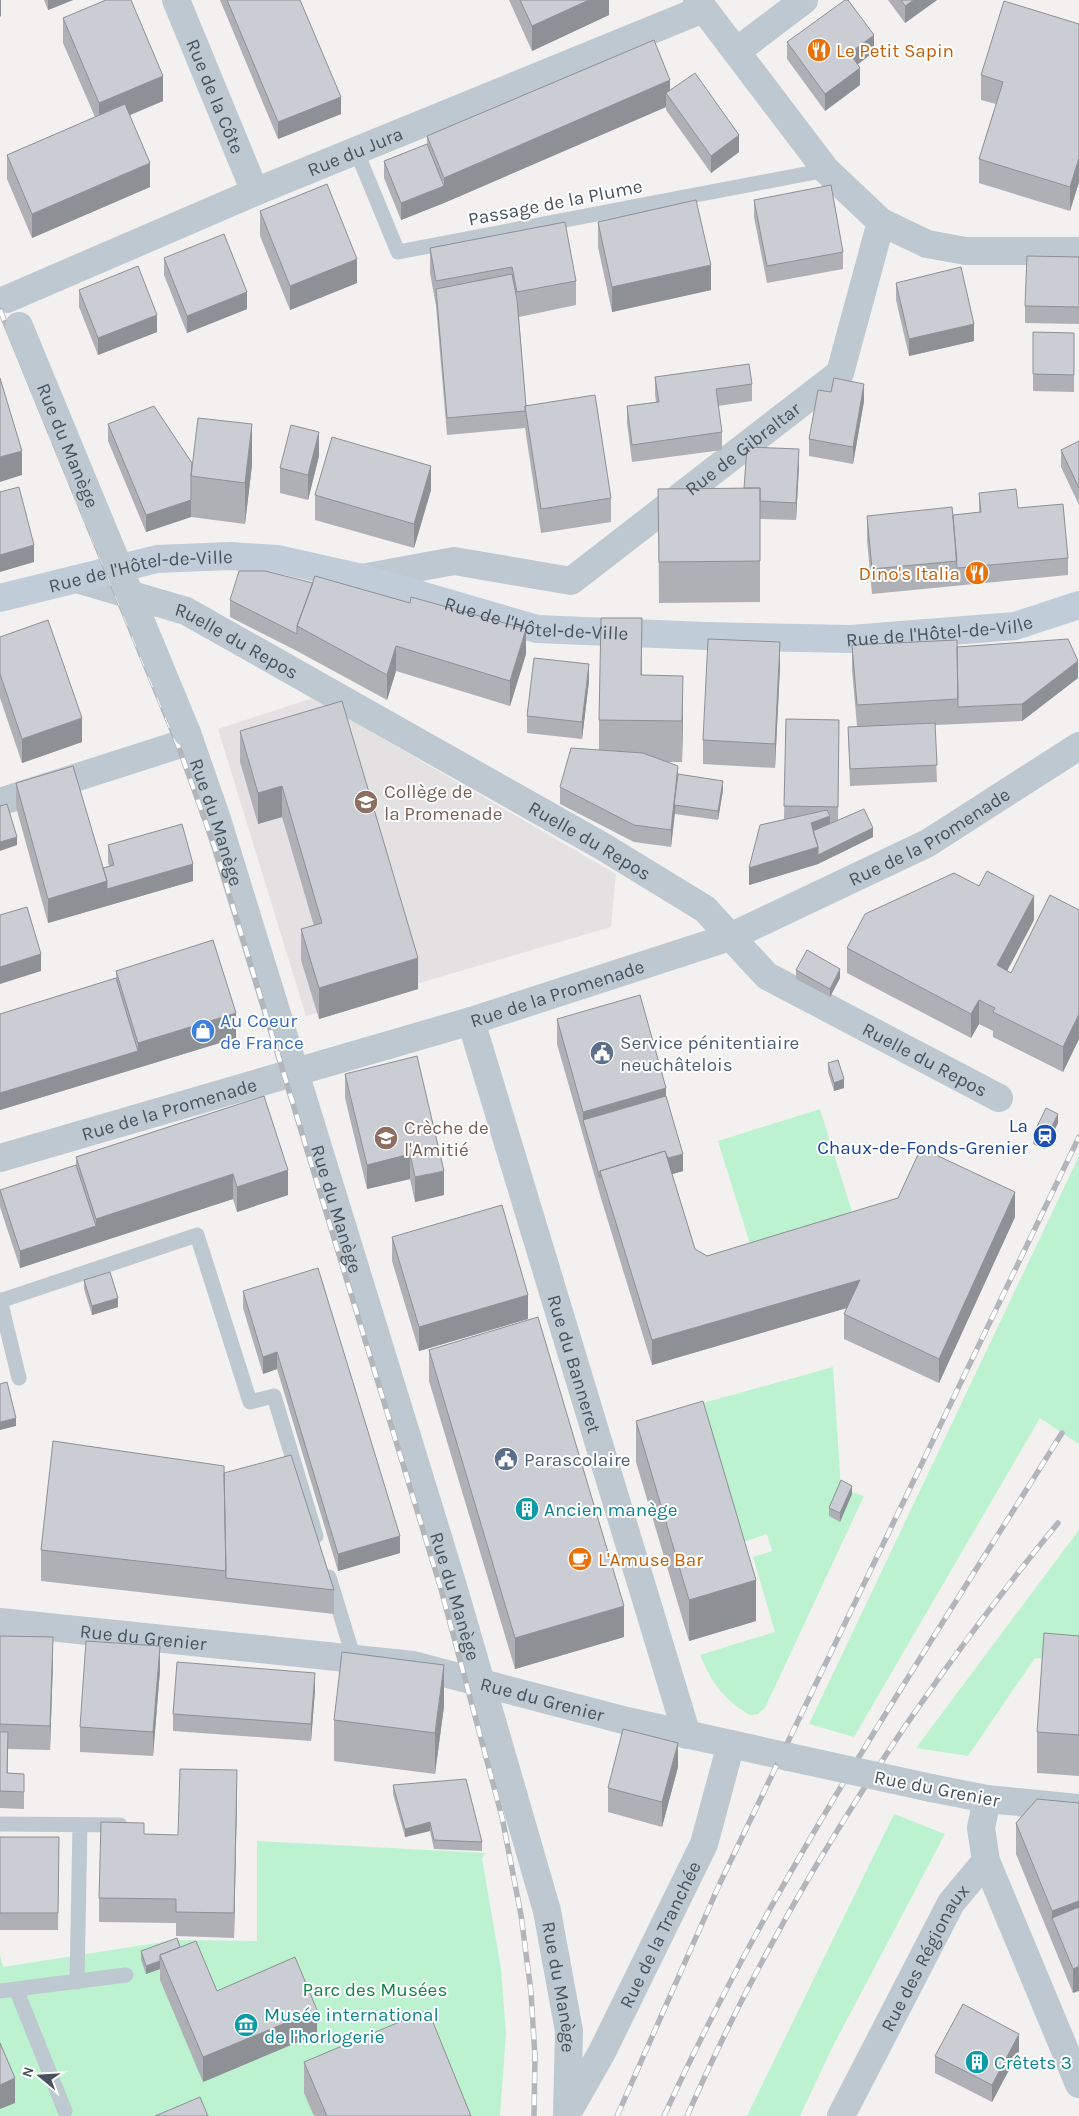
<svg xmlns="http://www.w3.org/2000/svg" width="1079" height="2116" font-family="Karla,sans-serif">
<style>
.education{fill:#e4e1e2}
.green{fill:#bdf2d0}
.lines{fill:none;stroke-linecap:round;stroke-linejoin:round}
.lane{stroke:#bdc8d0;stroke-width:15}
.street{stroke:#bdc8d0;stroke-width:28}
.secondary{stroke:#c0ccd8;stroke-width:28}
.rail-casing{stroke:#b2b6bb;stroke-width:5.5}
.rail{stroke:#fff;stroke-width:4;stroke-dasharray:11;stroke-linecap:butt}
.street-bridge{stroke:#bdc8d0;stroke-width:28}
.wall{fill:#aeb0b5}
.shaded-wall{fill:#8d9094}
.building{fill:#cacdd3;stroke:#8d9094}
.labels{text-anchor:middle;stroke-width:4;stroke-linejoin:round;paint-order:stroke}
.food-label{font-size:19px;fill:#c56008;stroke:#fff;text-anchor:start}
.street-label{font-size:19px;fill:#47545f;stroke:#fff}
.education-label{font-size:19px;fill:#785e54;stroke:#fff;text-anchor:start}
.shop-label{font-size:19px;fill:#366cbe;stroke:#fff;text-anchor:start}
.service-label{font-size:19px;fill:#4e5e75;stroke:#fff;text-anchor:start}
.transit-label{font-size:19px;fill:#164399;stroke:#fff;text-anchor:end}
.culture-label{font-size:19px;fill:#0d838f;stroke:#fff;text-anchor:start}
.park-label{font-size:19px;fill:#128649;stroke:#fff}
</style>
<rect width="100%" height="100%" fill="#f3f0f0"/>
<path class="education" d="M313,698L616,874L611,927L306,1016L218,729Z"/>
<path class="green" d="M820,1109L852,1212L750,1244L718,1141Z
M1079,1156V1444L1040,1418L854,1737L809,1724Z
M833,1367L841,1489L864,1496L765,1708L758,1714L750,1715C723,1699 712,1683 700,1655L775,1632L753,1557L772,1551L767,1534L734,1545L703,1403Z
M1079,1530V1663L1035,1658L968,1756L916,1748Z
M894,1814L945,1834L832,2048L800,2116H747Z
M257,1841L486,1853L482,1858L501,1969L506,2033L500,2116H0V1955L3,1967L176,1940L257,1941Z"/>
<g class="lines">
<path class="lane" d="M356,150L398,252L826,170
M0,1300L19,1378
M0,1301L197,1235L250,1402L274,1396L316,1536
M329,1577L354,1659
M0,1824L120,1825
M77,1982L80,1825
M16,1989L126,1975
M0,1991L16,1989L65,2111"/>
<g class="street">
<path id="s1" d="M176,0L255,192"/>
<path d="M697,0L826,170L881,222L927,244L966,251H1079"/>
<path d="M737,51L804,0"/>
<path id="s2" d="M7,299L255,192L703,9"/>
<path id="s3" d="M362,578L454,561L571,581L840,373L881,222"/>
<path id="s4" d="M77,579L186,611L602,846L705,909L767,976L999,1098"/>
<path id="s5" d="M187,733L217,819L453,1586L547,1911L569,2031L567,2114"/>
<path d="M0,802L190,741"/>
<path id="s6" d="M471,1021L687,1735"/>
<path id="s7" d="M0,1158L471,1021L730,937L928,843L1079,746"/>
<path id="s8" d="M0,1622L413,1665L627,1721L789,1757"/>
<path d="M931,1788L987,1799L1079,1808"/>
<path d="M986,1861L1079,2084"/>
<path id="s9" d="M568,2112L602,2052L704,1844L731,1744"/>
<path id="s10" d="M841,2116L951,1903L986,1861L981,1828L987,1799"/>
</g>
<path class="secondary" id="s11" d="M0,598L157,559L230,556L277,559L362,578L537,629L705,636L851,639L1015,626L1079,605"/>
<g class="rail-casing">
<path id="rail" d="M0,310L178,745L216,851L441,1589L502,1817L521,1915L531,1992L535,2057L534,2116
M617,2116L720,1883L1079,1137
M664,2116C774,1876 923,1656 1062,1433
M687,2116C781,1902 910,1703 1058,1523"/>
</g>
<use href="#rail" class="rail"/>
<g class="street-bridge">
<path id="s12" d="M19,326L187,733"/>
<path d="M789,1757L931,1788"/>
</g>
</g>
<path class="wall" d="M44,0H73L48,10Z
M220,0H300L341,114L278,139Z
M509,0H609V15L532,51Z
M888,0H937L905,23Z
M63,18L163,101L130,115L150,187L32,238L7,179V155L95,117L63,43Z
M1079,24V182L1070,211L979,183V159L996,104L981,100V75Z
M787,42L874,52L858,64L860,85L825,111L787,59Z
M670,90L739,152L711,173L666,110V107L444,203L401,220L384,178V161L427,144V136Z
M754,200L843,252V269L767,283L754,217Z
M260,211L357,283L290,310L260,236Z
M598,222L711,290L612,312L598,247Z
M430,248L576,281V305L519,317L526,406L611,498V522L541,533L525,428L447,435L436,306L430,273Z
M1079,257V324L1025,323V306Z
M164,258L247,309L187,333L164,275Z
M896,283L974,341L909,356L896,300Z
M79,290L157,332L98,355L79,307Z
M1033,332L1074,333V392L1033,391Z
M655,377L752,384V401L718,406L722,432V450L632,462L627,423V406L656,402L655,394Z
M864,401L853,464L809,456V439Z
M108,424L192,463L252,465L245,524L191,517L146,532L108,441Z
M1079,441V505L1061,467V450Z
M319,456L308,500L280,493V468Z
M799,466L796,520L760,519V602L659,603L658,489L744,488Z
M431,490L414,548L315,520V495Z
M979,493L1018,508L1068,558V575L872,594L867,540V516L953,515L979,512Z
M313,583L410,603L526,654L510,706L396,671L387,700L297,651L230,617V600Z
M0,637L82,742L22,763L0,698Z
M852,645L957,647L1078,678L1022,721L935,725L937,782L850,786L848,727L857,726L852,670Z
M780,667L775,768L703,764V740Z
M641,675L683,717L682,762H667L678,774L723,790L718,820L675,814L671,847L634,842L560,804V787L599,750V720Z
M589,681L582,739L527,733V716Z
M786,719L839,720L838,820L873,837L818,864L749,885L784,819Z
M240,731L418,958V989L319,1019L301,960V929L314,926L282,817L258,824L240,762Z
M16,783L103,868L109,866L108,862V845L193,881L48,923L16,807Z
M1079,910V1039L1063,1072L993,1037V1031L979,1024L971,1038L847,973V948L1034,920L1007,971L1011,973Z
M796,970L840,978L830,997L796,979Z
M116,971L236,1038L0,1110V1014L116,978Z
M557,1019L666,1096L683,1171L672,1174L695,1249L707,1256L1015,1217L939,1383L844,1339V1314L847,1308L652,1365L600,1195L557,1044Z
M828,1063L844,1088L834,1091L828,1072Z
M345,1074L444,1195L415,1202L410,1179L367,1189L345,1098Z
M264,1096L288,1195L237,1212L233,1199L20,1268L0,1207V1190L76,1165V1157Z
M1058,1123L1045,1149L1033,1144V1135Z
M392,1237L528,1319L419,1351L392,1261Z
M84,1280L118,1307L92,1315L84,1289Z
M243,1291L400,1553L338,1571L277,1369L263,1374L243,1308Z
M429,1350L624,1637L515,1669L429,1381Z
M636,1421L756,1621L689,1641L636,1462Z
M224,1473L334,1590V1614L41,1581V1550Z
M852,1494L840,1522L829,1516V1508Z
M0,1636L53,1662L50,1750L8,1749V1773L24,1774V1809L0,1808Z
M1079,1636V1776L1037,1773V1732Z
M160,1670L153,1756L80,1752V1727Z
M315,1690L311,1741L173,1731V1714Z
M444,1706L435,1774L334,1761V1720Z
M678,1767L662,1827L608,1812V1788Z
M393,1785L482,1842V1851L434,1849L430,1831L405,1837L393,1794Z
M237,1795L234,1938L176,1936V1923L99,1922V1898L144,1834L178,1835Z
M1079,1803L1073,1993L1016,1854V1823Z
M0,1837H59L58,1930H0Z
M180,1947L217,1991L317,2034L203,2082L160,1980V1969L146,1974L141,1960V1951Z
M1019,2051L992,2102L935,2073V2056Z
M304,2062L471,2116H314L304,2093Z"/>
<path class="shaded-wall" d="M0,0H1V16L0,17Z
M48,0H73L48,10Z
M589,0H609V15L532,51V26Z
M914,0H937L905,23V6Z
M874,35V52L850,70V53Z
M860,68V85L825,111V94Z
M163,76V101L99,128V103Z
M670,80V99L666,93V107L444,203L401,220V203L444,186V178Z
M341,97V114L278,139V122Z
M739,135V152L711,173V156Z
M1079,158V182L1070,211V187Z
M150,163V187L32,238V214Z
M357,259V283L290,310V286Z
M711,265V290L612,312V287Z
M247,292V309L187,333V316Z
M157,315V332L98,355V338Z
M974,324V341L909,356V339Z
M864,384V401L853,464V447Z
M252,424V465L245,524V483Z
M319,432V456L308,500V475Z
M799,449V466L796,520V503Z
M22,451V475L0,482V457Z
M431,466V490L414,548V524Z
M191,500V517L146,532V515Z
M34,545V562L0,572V555Z
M642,618V659L641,716V675Z
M526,629V654L510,706V681Z
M780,642V667L775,768V744Z
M396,646V671L387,700V675Z
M1078,661V678L1022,721V704Z
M589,664V681L582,739V722Z
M683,676V717L682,762V721Z
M82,718V742L22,763V739Z
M678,766V783L671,847V830Z
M723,781V790L718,820V811Z
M282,786V817L258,824V793Z
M830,816V833L813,840L811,823Z
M873,828V837L818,864L749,885V868Z
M17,837V845L0,851V842Z
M193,864V881L48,923V899L107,881Z
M1034,896V920L997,990V965Z
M41,954V971L0,984V967Z
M418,958V989L319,1019V988Z
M840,969V978L830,997V989Z
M979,1000V1024L971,1038V1014Z
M236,1013V1038L0,1110V1093L138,1051V1043Z
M1079,1014V1039L1063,1072V1047Z
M844,1079V1088L834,1091V1083Z
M666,1088V1113L583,1120V1112Z
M1058,1114V1123L1045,1149V1140Z
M410,1154V1179L367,1189V1165Z
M683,1154V1171L607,1193L602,1178Z
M288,1170V1195L237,1212V1187Z
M444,1171V1195L415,1202V1177Z
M233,1174V1199L20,1268V1251L96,1226V1219Z
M1015,1192V1217L939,1383V1359Z
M860,1280V1304L652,1365V1340Z
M528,1295V1319L419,1351V1327Z
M118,1298V1307L92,1315V1306Z
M277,1352V1369L263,1374V1357Z
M16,1418V1426L0,1430V1422Z
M852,1486V1494L840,1522V1513Z
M400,1536V1553L338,1571V1554Z
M756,1580V1621L689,1641V1600Z
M624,1606V1637L515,1669V1638Z
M53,1637V1662L50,1750V1726Z
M160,1646V1670L153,1756V1732Z
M444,1665V1706L435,1774V1733Z
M315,1673V1690L311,1741V1724Z
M678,1743V1767L662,1827V1802Z
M237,1770V1795L234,1938V1913Z
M430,1822V1831L405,1837V1829Z
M1079,1901V1932L1052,1918V1911Z
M160,1961V1969L146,1974V1966Z
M1079,1966V1991L1073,1993V1969Z
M317,2010V2034L203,2082V2057Z
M1019,2034V2051L992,2102V2085Z
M15,2078V2103L0,2109V2085Z"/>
<path class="building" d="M106,0H131L163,76L99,103L63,18Z
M227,0H300L341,97L278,122Z
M520,0H589L532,26Z
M845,0H848L874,35L850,53L860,68L825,94L787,42Z
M901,0H914L905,6Z
M1004,1L1079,24V158L1070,187L979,159L1003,82L981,75Z
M654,40L670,80L444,178L427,136Z
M695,73L739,135L711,156L666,93Z
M125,104L150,163L32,214L7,155Z
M427,144L444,186L401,203L384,161Z
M327,184L357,259L290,286L260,211Z
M831,185L843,252L767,266L754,200Z
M696,200L711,265L612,287L598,222Z
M565,222L576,281L517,292L512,267L436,281L430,248Z
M224,234L247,292L187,316L164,258Z
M1027,256L1079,257V307L1025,306Z
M138,266L157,315L98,338L79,290Z
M961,267L974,324L909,339L896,283Z
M512,274L517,300L526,406H525V411L447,418L436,289Z
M1033,332L1074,333V375L1033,374Z
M749,364L752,384L716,389L722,432L632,445L627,406L659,402L655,377Z
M0,378L22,451L0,457Z
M834,378L864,384L853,447L809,439L818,390L831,392Z
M595,395L611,498L541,509L525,406Z
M154,406L192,463L191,476V500L146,515L108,424Z
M198,418L252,424L245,483L191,476Z
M291,425L319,432L308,475L280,468Z
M332,437L431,466L414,524L315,495Z
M1079,441V488L1061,450Z
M747,447L799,449L796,503L760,501V488H744Z
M19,487L34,545L0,555V492Z
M760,488V561L659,562L658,489Z
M1016,489L1018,508L1063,504L1068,558L957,568L953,515L981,512L979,493Z
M952,507L957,561L872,569L867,516Z
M239,571H265L313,583L297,626V634L230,600Z
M315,576L410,603L411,597L526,629L510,681L396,646L387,675L297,626Z
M601,618H642L641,675L683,676L682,721L599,720Z
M48,620L82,718L22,739L0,674V637Z
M708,639L780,642L775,744L703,740Z
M1068,639L1078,661L1022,704L958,707L957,647Z
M957,640L958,699L857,705L852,645Z
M534,658L589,664L582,722L527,716Z
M342,701L418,958L319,988L301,929L322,923L282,786L258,793L240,731Z
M786,719L839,720L838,807L784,806Z
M935,723L937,765L850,769L848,727Z
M571,748L643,753L678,766L671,830L634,825L560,787Z
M73,766L107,881L48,899L16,783Z
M678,774L723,781L718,811L674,805Z
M7,804L17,837L0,842V806Z
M864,809L873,828L818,855V847L813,831Z
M827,810L830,816L811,823L818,847L749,868L760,825Z
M182,824L193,864L107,889V881L103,868L114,865L108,845Z
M987,871L1034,896L997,965L1011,973L1050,895L1079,910V1014L1063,1047L993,1012L995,1008L979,1000L971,1014L847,948L865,914L954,873L979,886Z
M27,907L41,954L0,967V915Z
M213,940L236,1013L138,1043L116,971Z
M807,950L840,969L830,989L796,970Z
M116,978L138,1051L0,1093V1014Z
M640,995L666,1088L583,1112L557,1019Z
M417,1056L444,1171L415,1177L410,1154L367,1165L345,1074Z
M838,1060L844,1079L834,1083L828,1063Z
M264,1096L288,1170L237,1187L233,1174L96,1219L76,1157Z
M666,1096L683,1154L668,1158L665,1151L600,1171V1178L583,1120Z
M1046,1108L1058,1114L1045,1140L1033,1135Z
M921,1148L1015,1192L939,1359L844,1314L860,1280L652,1340L600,1171L665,1151L695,1249L707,1256L898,1198Z
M76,1165L96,1226L20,1251L0,1190Z
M502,1205L528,1295L419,1327L392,1237Z
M318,1268L400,1536L338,1554L277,1352L263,1357L243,1291Z
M110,1272L118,1298L92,1306L84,1280Z
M538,1317L624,1606L515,1638L429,1350Z
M7,1382L16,1418L0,1422V1384Z
M703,1401L756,1580L689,1600L636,1421Z
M53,1441L224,1466L226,1571L41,1550Z
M291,1455L334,1590L226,1578L224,1473Z
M841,1480L852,1486L840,1513L829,1508Z
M1044,1633L1079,1636V1735L1037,1732Z
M0,1636L53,1637L50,1726L0,1724Z
M86,1641L160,1646L153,1732L80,1727Z
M342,1652L444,1665L435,1733L334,1720Z
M177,1662L315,1673L311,1724L173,1714Z
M623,1729L678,1743L662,1802L608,1788Z
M0,1732H8L7,1773L24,1774V1792L0,1791Z
M180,1769L237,1770L234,1913L176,1912V1899L99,1898L101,1822L144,1823V1834L178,1835Z
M466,1779L482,1842L434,1840L430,1822L405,1829L393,1785Z
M1037,1799L1079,1803V1901L1052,1911L1016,1823Z
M0,1837H59L58,1913H0Z
M1079,1907V1966L1073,1969L1052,1918Z
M177,1938L180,1947L160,1955V1961L146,1966L141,1951Z
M196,1941L217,1991L295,1957L317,2010L203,2057L160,1955Z
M963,2004L1019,2034L992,2085L935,2056Z
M428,2010L471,2116H327L304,2062Z
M0,2043L15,2078L0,2085Z
M200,2097L208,2116H155Z"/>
<defs>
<g id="restaurant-disc" transform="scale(1.25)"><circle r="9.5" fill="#e8710a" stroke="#fff"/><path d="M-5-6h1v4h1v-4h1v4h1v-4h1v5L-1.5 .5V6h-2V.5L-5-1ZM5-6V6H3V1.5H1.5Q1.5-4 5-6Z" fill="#fff"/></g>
<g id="school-disc" transform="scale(1.25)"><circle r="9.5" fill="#8d6e63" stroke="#fff"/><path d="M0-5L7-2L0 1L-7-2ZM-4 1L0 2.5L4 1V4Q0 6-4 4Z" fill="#fff"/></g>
<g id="shop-disc" transform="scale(1.25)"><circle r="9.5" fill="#3f7fe0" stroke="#fff"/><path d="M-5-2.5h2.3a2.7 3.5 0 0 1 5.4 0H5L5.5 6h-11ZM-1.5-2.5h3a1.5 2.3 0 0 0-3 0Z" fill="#fff"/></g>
<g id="civic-disc" transform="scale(1.25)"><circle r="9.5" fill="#5c6f8a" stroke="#fff"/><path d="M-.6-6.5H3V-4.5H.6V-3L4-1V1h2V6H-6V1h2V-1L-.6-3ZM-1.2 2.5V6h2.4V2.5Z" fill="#fff"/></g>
<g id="station-disc" transform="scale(1.25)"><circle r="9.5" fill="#1a4fb4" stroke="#fff"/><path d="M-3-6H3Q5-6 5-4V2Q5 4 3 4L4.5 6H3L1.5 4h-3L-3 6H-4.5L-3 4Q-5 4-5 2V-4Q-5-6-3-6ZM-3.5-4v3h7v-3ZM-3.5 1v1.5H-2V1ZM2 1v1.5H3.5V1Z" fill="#fff"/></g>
<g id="building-disc" transform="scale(1.25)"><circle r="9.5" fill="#0f9aa8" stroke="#fff"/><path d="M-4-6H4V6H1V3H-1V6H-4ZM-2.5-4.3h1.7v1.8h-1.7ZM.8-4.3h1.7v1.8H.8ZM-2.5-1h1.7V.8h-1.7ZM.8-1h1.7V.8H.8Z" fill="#fff"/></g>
<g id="cafe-disc" transform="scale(1.25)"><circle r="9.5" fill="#e8710a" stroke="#fff"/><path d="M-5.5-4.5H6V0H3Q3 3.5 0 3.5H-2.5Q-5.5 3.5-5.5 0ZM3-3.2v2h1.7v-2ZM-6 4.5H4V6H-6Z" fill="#fff"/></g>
<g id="museum-disc" transform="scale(1.25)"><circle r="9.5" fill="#0f9aa8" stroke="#fff"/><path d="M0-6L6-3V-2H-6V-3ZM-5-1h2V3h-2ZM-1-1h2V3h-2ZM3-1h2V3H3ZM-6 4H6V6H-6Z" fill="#fff"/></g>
</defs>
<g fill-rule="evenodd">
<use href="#restaurant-disc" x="819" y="50"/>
<use href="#restaurant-disc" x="977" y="573"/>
<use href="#school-disc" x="366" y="802"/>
<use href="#shop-disc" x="203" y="1031"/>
<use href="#civic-disc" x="602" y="1053"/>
<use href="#station-disc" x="1045" y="1136"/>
<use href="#school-disc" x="386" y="1138"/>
<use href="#civic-disc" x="506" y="1459"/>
<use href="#building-disc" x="527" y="1509"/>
<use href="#cafe-disc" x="580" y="1559"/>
<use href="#museum-disc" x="246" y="2025"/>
<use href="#building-disc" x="977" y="2062"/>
</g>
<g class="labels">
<g class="food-label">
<text x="836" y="57">Le Petit Sapin</text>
<text x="960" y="580" text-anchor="end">Dino's Italia</text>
<text x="598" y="1566">L'Amuse Bar</text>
</g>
<g class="street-label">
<text dy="7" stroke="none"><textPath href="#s1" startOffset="104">Rue de la Côte</textPath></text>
<text dy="7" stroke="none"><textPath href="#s2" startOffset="378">Rue du Jura</textPath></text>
<text transform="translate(555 202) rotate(-11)" y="7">Passage de la Plume</text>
<text dy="7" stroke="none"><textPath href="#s12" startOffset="129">Rue du Manège</textPath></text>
<text dy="7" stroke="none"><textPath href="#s3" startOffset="429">Rue de Gibraltar</textPath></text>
<text dy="7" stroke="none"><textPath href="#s11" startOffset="144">Rue de l'Hôtel-de-Ville</textPath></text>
<text dy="7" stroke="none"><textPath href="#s11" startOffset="549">Rue de l'Hôtel-de-Ville</textPath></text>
<text dy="7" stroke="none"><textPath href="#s11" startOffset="954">Rue de l'Hôtel-de-Ville</textPath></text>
<text dy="7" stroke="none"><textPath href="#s4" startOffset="172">Ruelle du Repos</textPath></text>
<text dy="7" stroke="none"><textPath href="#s5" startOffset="94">Rue du Manège</textPath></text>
<text dy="7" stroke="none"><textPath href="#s7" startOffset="986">Rue de la Promenade</textPath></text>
<text dy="7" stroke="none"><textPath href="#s4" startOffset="578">Ruelle du Repos</textPath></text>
<text dy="7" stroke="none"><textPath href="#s7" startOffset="581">Rue de la Promenade</textPath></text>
<text dy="7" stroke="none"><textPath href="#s4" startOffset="982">Ruelle du Repos</textPath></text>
<text dy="7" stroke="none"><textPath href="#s7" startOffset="176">Rue de la Promenade</textPath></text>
<text dy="7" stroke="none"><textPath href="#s5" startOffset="499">Rue du Manège</textPath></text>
<text dy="7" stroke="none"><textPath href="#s6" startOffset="358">Rue du Banneret</textPath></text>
<text dy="7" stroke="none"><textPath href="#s5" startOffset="904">Rue du Manège</textPath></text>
<text dy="7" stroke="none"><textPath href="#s8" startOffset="144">Rue du Grenier</textPath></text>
<text dy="7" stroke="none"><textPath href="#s8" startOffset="549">Rue du Grenier</textPath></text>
<text transform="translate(937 1788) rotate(11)" y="7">Rue du Grenier</text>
<text dy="7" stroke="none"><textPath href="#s9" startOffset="200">Rue de la Tranchée</textPath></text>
<text dy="7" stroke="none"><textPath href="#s10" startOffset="179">Rue des Régionaux</textPath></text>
<text dy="7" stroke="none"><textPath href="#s5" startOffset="1309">Rue du Manège</textPath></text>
</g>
<g class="education-label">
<text x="384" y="798">Collège de<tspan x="384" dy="22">la Promenade</tspan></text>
<text x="404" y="1134">Crèche de<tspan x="404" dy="22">l'Amitié</tspan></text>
</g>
<g class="shop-label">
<text x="220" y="1027">Au Coeur<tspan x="220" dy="22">de France</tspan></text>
</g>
<g class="service-label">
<text x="620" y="1049">Service pénitentiaire<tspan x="620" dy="22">neuchâtelois</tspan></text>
<text x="524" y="1466">Parascolaire</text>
</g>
<g class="transit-label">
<text x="1028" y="1132">La<tspan x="1028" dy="22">Chaux-de-Fonds-Grenier</tspan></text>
</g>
<g class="culture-label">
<text x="544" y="1516">Ancien manège</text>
<text x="264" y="2021">Musée international<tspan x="264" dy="22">de l'horlogerie</tspan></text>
<text x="994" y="2069">Crêtets 3</text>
</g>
<g class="park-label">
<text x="375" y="1996">Parc des Musées</text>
</g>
</g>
<g transform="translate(40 2076) rotate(288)" stroke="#ffffff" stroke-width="4" paint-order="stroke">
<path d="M0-4L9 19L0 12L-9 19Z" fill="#47545f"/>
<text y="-8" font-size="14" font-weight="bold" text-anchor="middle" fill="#47545f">N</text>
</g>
</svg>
